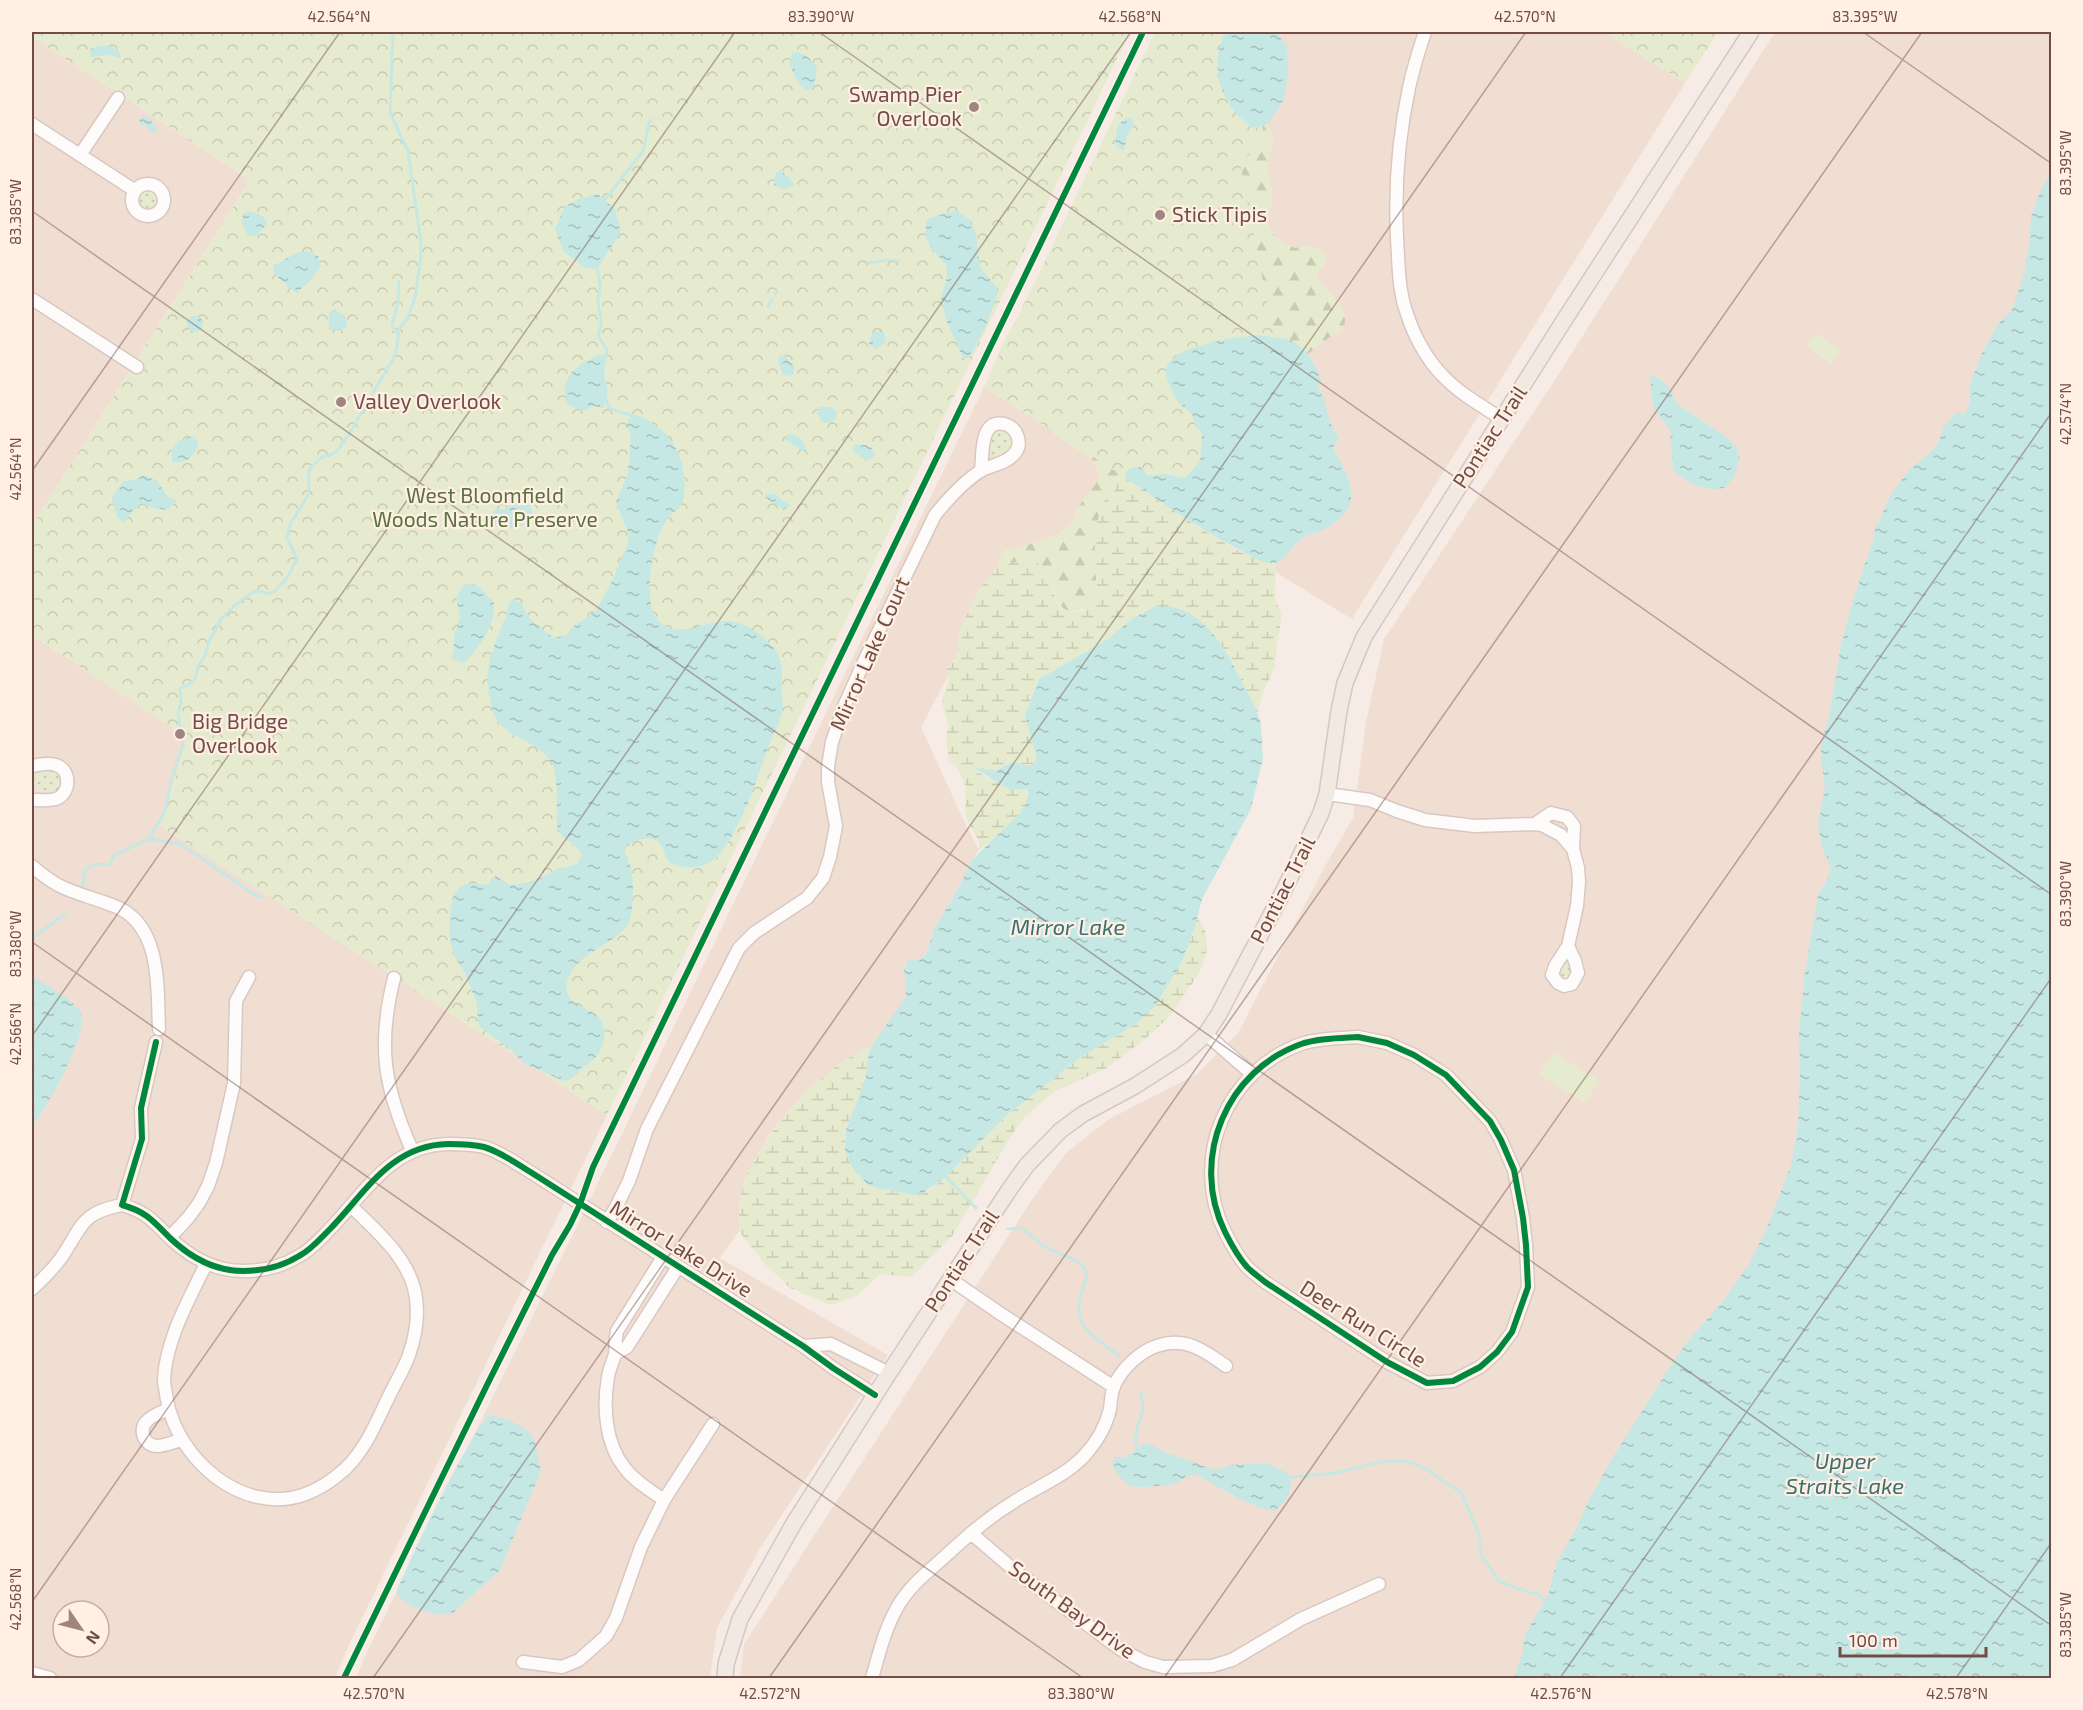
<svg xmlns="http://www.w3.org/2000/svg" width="2083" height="1710" font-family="'Exo 2',sans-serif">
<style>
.residential{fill:#f1ded3;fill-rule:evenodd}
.grass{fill:url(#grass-dots)}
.forest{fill:url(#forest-firs)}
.wetland{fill:url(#wetland-marsh)}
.park{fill:url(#park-crowns)}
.pitch{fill:#e6ebcf}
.water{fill:url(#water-ripples)}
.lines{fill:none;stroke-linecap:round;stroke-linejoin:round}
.stream{stroke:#c6e8e4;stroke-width:3}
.minor-casing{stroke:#d7c8c3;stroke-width:15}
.major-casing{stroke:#d5c7c3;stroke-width:18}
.minor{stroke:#fefcfb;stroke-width:12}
.major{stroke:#f2e9e2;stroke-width:15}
.cycleway-casing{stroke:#ffefe4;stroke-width:10}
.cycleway{stroke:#00873e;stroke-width:6}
.ticks{fill:none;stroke:#724d46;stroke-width:1.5;stroke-opacity:0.45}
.poi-dot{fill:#a0857e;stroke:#ffefe4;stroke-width:2}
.labels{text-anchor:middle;stroke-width:4.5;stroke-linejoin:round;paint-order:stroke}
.poi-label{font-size:21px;fill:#724d46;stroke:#ffefe4;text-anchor:start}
.street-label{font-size:21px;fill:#724d46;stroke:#ffefe4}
.park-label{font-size:21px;fill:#57743c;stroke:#ffefe4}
.water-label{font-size:22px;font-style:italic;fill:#377271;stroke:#ffefe4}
.neatline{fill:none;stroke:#724d46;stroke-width:2}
.ticks-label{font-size:15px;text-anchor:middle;fill:#724d46}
</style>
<defs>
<pattern id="grass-dots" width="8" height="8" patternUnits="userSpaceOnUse" patternTransform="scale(1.5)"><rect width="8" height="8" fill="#e6ebcf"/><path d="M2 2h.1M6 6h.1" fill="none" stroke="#c9cbb3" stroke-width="1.8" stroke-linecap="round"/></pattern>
<pattern id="forest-firs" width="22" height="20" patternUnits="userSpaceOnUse" patternTransform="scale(1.5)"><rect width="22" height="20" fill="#e6ebcf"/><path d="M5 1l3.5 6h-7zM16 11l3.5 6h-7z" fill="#c9cbb3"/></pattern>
<pattern id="wetland-marsh" width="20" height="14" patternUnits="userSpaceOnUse" patternTransform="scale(1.5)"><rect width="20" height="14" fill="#e6ebcf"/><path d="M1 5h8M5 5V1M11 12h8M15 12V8" fill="none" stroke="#c9cbb3"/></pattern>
<pattern id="park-crowns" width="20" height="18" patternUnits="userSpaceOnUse" patternTransform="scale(1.5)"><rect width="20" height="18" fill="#e6ebcf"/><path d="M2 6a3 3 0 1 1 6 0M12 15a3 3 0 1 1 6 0" fill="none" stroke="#c9cbb3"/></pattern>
<pattern id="water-ripples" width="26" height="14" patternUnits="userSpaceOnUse" patternTransform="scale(1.5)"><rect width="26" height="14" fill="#c6e8e4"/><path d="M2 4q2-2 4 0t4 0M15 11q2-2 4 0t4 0" fill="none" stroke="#a5bebb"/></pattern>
</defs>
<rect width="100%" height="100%" fill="#f6ece5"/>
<path class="residential" d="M1254,32H1604L1685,83L1352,619L1229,544Z
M1775,32H2051V963L1634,1678H740L744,1644L1033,1198L1066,1153L1109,1119L1197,1074L1238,1033L1324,868L1353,818L1366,722L1384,639L1551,386Z
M32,37L250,180L32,526Z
M984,387L1114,470L1064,541L1010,559L921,727L963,819L979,850L972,860L954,896L935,926L926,955L921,959L911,960L905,965L906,997L897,1012L872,1045L842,1062L807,1090L770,1133L745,1177L739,1207V1231L720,1258L888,1355L762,1545L717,1628L710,1678H356L365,1656L579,1222Z
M32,635L187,737L607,1115L348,1647L335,1678H32ZM63,1611H99V1647H63Z"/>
<path class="grass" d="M138 199a9 9 0 1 1 18 0a9 9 0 1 1-18 0Z
M987 444a13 13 0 1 1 26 0a13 13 0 1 1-26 0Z
M52,769L61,778L62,785L54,794L46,795L36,788V774L38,771Z
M1566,958L1568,960L1573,973L1567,981L1559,978L1558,970Z"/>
<path class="forest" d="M1268,124C1280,145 1266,151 1268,170C1271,194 1276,196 1267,221L1276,238L1295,248L1308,245L1326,252V261L1317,275C1327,296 1354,304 1342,332L1331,336L1308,354L1289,340L1270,338L1121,475L1114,491L1105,499L1097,522L1094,560L1097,587L1093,602C1062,626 1055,600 1050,573L1024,560L997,567L1003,550L1025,546L1060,533L1069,525L1083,500L1098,481L1099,473L1091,458L1054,435L1052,424L988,377L1007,335L1016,321L1254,129Z"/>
<path class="wetland" d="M1121,474C1128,477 1136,485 1143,490C1166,505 1252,567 1276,563L1275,598L1282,616L1277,644L1275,667L1264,690L1257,714L1232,661L1205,625L1190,614L1160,606L1146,610L1133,618L1108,639L1039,679L1025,715L1036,756L1034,765L1007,763L998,770L978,772L1010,790L1025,789L1029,796C1024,817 995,838 979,850V842L965,815L966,787L958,769L949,760L946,742L948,724L942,703L944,693L949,682L946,670L956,656L960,630L978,591L997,567L1024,560L1037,563L1050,573L1055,598L1061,608L1073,612L1082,611L1093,602L1097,587L1094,560L1097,522L1105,499L1114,491Z
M1197,916L1205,929L1207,950L1200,972L1169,1017L1144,1040L1105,1069L1055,1091L1024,1117L1006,1144L953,1235L911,1277L880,1274L857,1296L830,1305L790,1288L763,1262L739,1231V1207L745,1177L771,1133L807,1090L842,1062L872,1045L869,1052L865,1078L846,1130L845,1152L853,1169L860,1174L864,1182L871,1186L892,1190L927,1192L946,1177L1007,1115L1078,1059L1125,1031L1151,1010L1183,960L1194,930Z"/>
<path class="park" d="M32,32H1130L607,1115L160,826L187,737L32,635V526L250,180L32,37Z
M1155,32H1254L1263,132L1241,168L1273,332L1261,392L1267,485L1229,544L984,387Z
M1604,32H1718L1685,83Z"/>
<path class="pitch" d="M1816,333L1840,351L1831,364L1807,346Z
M1554,1052L1599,1081L1585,1103L1539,1075Z"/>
<path class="water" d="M1226,32H1276L1287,46L1288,74L1284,100L1268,124L1254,129C1221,107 1207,67 1226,32Z
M98,46H111L120,52L121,58L108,55L92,57L89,54L91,49Z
M798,52L808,57L817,67L814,86L809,91L800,86L789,64L792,53Z
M144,116L151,119L158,130L153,133L145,125H141L139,120Z
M1131,117L1134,126L1127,135L1124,151L1116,146C1115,133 1116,120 1131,117Z
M780,169L793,182L794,186L784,190L774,185L775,174Z
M2051,173V1678H1514L1523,1651L1524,1637L1534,1618L1543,1605L1549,1593L1556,1563L1576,1529L1587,1504L1610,1462L1674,1360L1688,1341L1723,1301L1749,1264L1766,1230L1791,1165L1798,1125L1800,1074L1799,1033L1805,972L1818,896L1830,874L1831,868L1822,847L1818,826L1825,785L1821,761V744L1829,716L1841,645L1853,600L1874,537L1875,527L1878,524L1890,496L1900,482L1911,468L1933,450L1940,439L1943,427L1957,412L1965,414L1970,401L1969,386L1983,351L1998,324L2012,310L2023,277L2029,245L2031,217L2041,189Z
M598,194L615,209L621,232L597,269L586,268L563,251L555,228L565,206L579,199Z
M956,210L970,220L976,234L980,267L999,290L986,326L969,358H963L946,320L941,298L947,277L946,265L931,248L925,236L927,219Z
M248,211C256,213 265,215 267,224L256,236H248L242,222L243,214Z
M309,251L318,256L321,266L307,284L296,293L274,274L273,266L299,252Z
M333,309L344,315L347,320L345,329L329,330V313Z
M187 324a8 8 0 1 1 16 0a8 8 0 1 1-16 0Z
M880,330L885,334V343L875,349L869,344L872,333Z
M1259,335C1268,337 1279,337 1287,339C1306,345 1318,366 1321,383L1318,386C1327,402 1327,423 1339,438L1333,448C1351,480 1366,507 1325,529C1317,533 1307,534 1300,540C1291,547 1283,566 1269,563C1259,562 1249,555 1240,550C1200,530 1164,504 1127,479L1124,475L1129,469L1140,467L1148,476L1165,474L1185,478L1200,461L1202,434C1197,427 1194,422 1191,414C1188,410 1184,408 1181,405C1175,399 1166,380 1166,372C1166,345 1238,337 1259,335Z
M601,354L606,357L604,377L608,390L604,408L594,406L582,411L568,405L564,387L571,373L582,363Z
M780,355L786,357L794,366L793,375L784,376L778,362Z
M1650,375L1662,380L1670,389L1677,404L1727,437L1736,447L1740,459L1734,477L1725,488C1701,491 1692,485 1673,470L1670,429L1661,419L1653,406Z
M819,407H831L837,412L836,419L828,423L822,422L817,413Z
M634,415C641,415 646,419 652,423C678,439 687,467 684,497C683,506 672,513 666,521C653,539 646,587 652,609C654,617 664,628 673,629C688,631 707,623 723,621C742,620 754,629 767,641C772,646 777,650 779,657C784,670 781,683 782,697C782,702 784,701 783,707C782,720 774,732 769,745C758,774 736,850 707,864C697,868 682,869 672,864C659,858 670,830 636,841C632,842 627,845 625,850C624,856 630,863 631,869C634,882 634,913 628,924C612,948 574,952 567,983C561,1015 611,1001 604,1040C602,1050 596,1059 587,1065C580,1070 572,1081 563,1081L531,1066L526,1065L511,1050L480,1027C476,1018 479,1008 475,999C472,991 468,982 465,973C461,965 454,958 452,949C448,934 447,890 465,884C472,882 481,884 488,885L492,878L496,876L509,885L532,882L558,869L577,864L582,855C576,844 564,841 558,830C555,810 560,780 551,762C543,745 512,738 500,724C494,718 493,711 491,703C482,670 492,649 505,620C508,612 507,604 513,599L520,602L531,620L554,638L567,635L574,626L589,616L597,609L612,581L628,542L629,534L616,502L628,474L631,436L627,426L628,420Z
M788,434C800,436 803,439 807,449L802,451L785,439Z
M193,436L199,442C194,456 188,464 172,462L171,451L179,441Z
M856,444L866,445L872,448L875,456L866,461L852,450Z
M144,475L156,480L169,498L178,500L167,510L153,508L141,503L123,523L116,515L112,497L123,481L135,480Z
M766,494H775L790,506L783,510L765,497Z
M517,500L525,501L531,507L532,516C520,531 510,531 492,524V515L496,507L502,510L509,507Z
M464,584L479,586L494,603C494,630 481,643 465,663L453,660L454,636L460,617L456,598Z
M1156,606C1201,602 1226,649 1242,682C1248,694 1256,707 1260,720C1262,728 1262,749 1263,758L1251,809L1202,899L1194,930L1183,960L1155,1006L1136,1024L1078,1059L1007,1115L946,1177L922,1194L914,1195L877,1188L867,1184L853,1169L845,1152L846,1130L865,1079L869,1052L872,1045L906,997L904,969L909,960L921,959L926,955L935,926L954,896L972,860L1020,813L1028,800V792L1026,789L1010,790L974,768L998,770C1016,756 1016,767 1034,765L1036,756L1025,715L1039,679L1108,639L1133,618Z
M32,975C45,986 70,997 80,1011C93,1028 45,1111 32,1127Z
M490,1415L510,1420L528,1431L535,1442L541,1471L500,1570L453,1613C439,1619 406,1607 397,1594V1591C405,1568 475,1423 490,1415Z
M1146,1442L1167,1453L1216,1470L1231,1465L1266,1463L1284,1471L1291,1477C1290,1496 1289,1500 1274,1511L1261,1508L1241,1500L1195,1474C1186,1476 1181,1482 1173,1484C1168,1486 1160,1486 1154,1486C1131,1489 1124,1486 1112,1465L1114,1457H1126Z"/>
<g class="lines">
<path class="stream" d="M603,202L643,151L650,120
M894,260L899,261
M868,263L888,260
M597,265C597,271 601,286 600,289C600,294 597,298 598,303C600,320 604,319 598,336L607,350L605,361
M775,294L777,292
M768,306L772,300
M399,336L392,326L398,303L399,281
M606,399L609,408L633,416
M149,839L181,844L255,895L262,897
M83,887L84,873L87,868L95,864L109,865L115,855L149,839L165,811L172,777L183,745L178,713L181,703L180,688L188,685L195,679L198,667L206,653L209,641L222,618L233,607L252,593L260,591L268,594L274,592L287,578L297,559L287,538L290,525L309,493L308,476L310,468L322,457L333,454L337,451L349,434L393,359L397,347L399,329L407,319L415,298L421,257V243L408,151L390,113L393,32
M32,940C41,929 54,923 65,914
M946,1177L976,1208
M1008,1229L1021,1228C1031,1233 1037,1243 1047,1248C1058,1254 1081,1258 1086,1272C1088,1279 1083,1288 1081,1294C1070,1328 1099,1339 1119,1356
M1138,1451C1132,1437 1138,1426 1142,1413C1144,1406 1142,1399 1141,1392
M1289,1477C1308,1476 1327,1475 1344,1471C1387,1460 1406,1451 1443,1481C1450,1487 1456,1487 1462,1494L1480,1537L1481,1555L1499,1581L1527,1592L1538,1594L1545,1601"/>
<g class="minor-casing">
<path id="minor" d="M1425,32C1419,50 1413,69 1409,88C1397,143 1394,200 1398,256C1399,276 1400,295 1407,314C1414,336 1427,360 1443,376C1460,394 1482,406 1502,419
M32,124L134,190
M80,155L118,98
M132 200a16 16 0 1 1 32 0a16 16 0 1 1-32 0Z
M32,299L137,367
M32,766C39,765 49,762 56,765C71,770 71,793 56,799C48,801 39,800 32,800
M1327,794L1370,800L1397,811L1425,820L1475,826L1535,824L1542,825L1561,835L1573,849L1578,868L1579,882L1577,906L1568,946L1575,961L1578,973L1572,984L1564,986L1558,983L1552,975L1555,966L1568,946
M1535,824L1551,813L1567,817L1574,826L1573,849
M32,866C40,873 49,880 58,885C77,895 99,899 119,908C162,929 157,989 159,1029
M394,978C377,1046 384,1087 412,1150
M1206,1034L1252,1074
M1358,1037L1387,1043L1414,1055L1446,1075L1490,1121L1501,1140L1514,1170L1523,1218L1526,1245L1528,1287L1512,1332L1497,1352L1480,1367L1453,1381L1427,1383L1387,1362L1265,1282C1259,1277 1252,1272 1247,1267C1238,1257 1231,1244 1225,1232C1189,1159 1226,1069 1304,1043C1321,1038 1339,1038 1358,1037Z
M156,1042L141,1108L142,1139L122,1205C147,1212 153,1221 170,1238C191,1258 214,1271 243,1271C262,1271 283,1266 299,1256C311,1250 321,1238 330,1229C365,1193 391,1145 448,1144C459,1144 472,1144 484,1147C501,1152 517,1164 532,1173L803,1346L833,1368L875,1395
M607,1222L616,1207L629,1181L647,1129L739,948L754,933L807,898L823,878L830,857L836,826L828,782V766L832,742L845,704L867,655L935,515C948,499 964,481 982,470C992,465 1008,463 1015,453C1023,443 1017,427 1004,424C979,419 983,456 981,471
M170,1237L188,1218L199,1203L208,1186L216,1163L234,1083L236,1001L249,977
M663,1257L617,1331C615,1340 616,1346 615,1354C613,1362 609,1369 608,1377C603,1406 605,1443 624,1467C634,1481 650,1490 664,1500
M206,1264C189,1300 167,1337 164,1378C164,1385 166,1393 167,1400C178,1459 241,1515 303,1495C318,1490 333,1480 345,1469C367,1448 378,1418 391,1392C397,1380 405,1367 409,1355C416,1335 419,1312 415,1292C407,1256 376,1231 351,1206
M950,1279L1001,1314L1114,1387
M32,1289C42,1280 52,1270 61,1258C83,1226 80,1213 122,1205
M803,1346L831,1344L889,1373
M615,1354L627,1347L678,1267
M169,1409C162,1412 152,1415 147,1421C138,1429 144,1446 157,1446C164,1446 174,1442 181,1440
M971,1533L1014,1570L1120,1649L1145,1662L1163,1667L1212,1666L1232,1660L1301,1619L1379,1584
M523,1662L562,1667L579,1660L606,1636L616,1618L641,1547L664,1500L713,1424
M32,1673L50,1678
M872,1678C879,1654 885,1628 898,1606C909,1587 925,1574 941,1560C964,1539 986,1519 1012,1503C1036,1487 1064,1477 1084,1456C1096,1443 1106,1426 1110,1409C1111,1401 1111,1393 1114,1386C1122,1368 1141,1350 1160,1345C1187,1337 1206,1352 1226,1366"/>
</g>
<g class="major-casing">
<path id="major" d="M725,1678L726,1664L740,1619L794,1523L889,1373L1009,1190L1027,1165L1061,1130L1083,1114L1135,1086L1183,1055L1206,1034L1219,1014L1285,888L1321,813L1327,794L1339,711L1345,683L1364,637L1563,322L1751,32"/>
</g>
<use href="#minor" class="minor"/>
<use href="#major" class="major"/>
<g class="cycleway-casing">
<path id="cycleway" d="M1358,1037L1387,1043L1414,1055L1446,1075L1490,1121L1501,1140L1514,1170L1523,1218L1526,1245L1528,1287L1512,1332L1497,1352L1480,1367L1453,1381L1427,1383L1387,1362L1265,1282C1259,1277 1252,1272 1247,1267C1238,1257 1231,1244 1225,1232C1189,1159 1226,1069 1304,1043C1321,1038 1339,1038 1358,1037Z
M156,1042L141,1108L142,1139L122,1205C147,1212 153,1221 170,1238C191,1258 214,1271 243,1271C262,1271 283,1266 299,1256C311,1250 321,1238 330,1229C365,1193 391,1145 448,1144C459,1144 472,1144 484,1147C501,1152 517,1164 532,1173L803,1346L833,1368L875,1395
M344,1678L487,1385L552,1255L570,1225L580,1204L593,1167L1143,32"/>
</g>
<use href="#cycleway" class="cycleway"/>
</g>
<path class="ticks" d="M819,32L2052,895M1863,32L2052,164M32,211L2052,1626M32,471L340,32M32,942L1083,1678M32,1036L735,32M32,1602L1131,32M32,1674L39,1678M373,1678L1526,32M769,1678L1922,32M1164,1678L2052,412M1560,1678L2052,977M1956,1678L2052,1542"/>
<g class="poi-dot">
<circle cx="974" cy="107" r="6"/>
<circle cx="1160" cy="215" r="6"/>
<circle cx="341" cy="402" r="6"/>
<circle cx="180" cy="734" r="6"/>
</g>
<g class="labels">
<g class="poi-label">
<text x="962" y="102" text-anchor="end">Swamp Pier<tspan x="962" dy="24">Overlook</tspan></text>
<text x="1172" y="222">Stick Tipis</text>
<text x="353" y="409">Valley Overlook</text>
<text x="192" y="729">Big Bridge<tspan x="192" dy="24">Overlook</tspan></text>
</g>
<g class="street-label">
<text transform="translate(1490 437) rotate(-57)" y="7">Pontiac Trail</text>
<text transform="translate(870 654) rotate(-66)" y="7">Mirror Lake Court</text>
<text transform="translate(1283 890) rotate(-63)" y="7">Pontiac Trail</text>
<text transform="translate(681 1249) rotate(32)" y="7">Mirror Lake Drive</text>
<text transform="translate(962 1261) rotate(-57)" y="7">Pontiac Trail</text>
<text transform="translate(1363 1324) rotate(32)" y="7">Deer Run Circle</text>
<text transform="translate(1072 1610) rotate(36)" y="7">South Bay Drive</text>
</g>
<g class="park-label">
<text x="485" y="503">West Bloomfield<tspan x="485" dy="24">Woods Nature Preserve</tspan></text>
</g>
<g class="water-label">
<text x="1068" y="935">Mirror Lake</text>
<text x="1845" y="1469">Upper<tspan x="1845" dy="25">Straits Lake</tspan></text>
</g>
</g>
<rect width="2083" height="1710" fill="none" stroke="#ffefe4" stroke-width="66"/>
<g transform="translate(81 1629) rotate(125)"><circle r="28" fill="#ffefe4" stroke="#c7aea5" stroke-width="1.5"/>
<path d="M0-4.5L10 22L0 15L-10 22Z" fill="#a0857e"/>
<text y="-9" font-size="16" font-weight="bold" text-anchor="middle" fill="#724d46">N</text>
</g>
<path d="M1840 1647v9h146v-9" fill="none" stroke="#724d46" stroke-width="3"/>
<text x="1849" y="1647" font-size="18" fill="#724d46" stroke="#ffefe4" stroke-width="4.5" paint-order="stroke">100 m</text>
<rect x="33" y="33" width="2017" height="1644" class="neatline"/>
<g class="ticks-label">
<text x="339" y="22">42.564°N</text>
<text x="821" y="22">83.390°W</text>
<text x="1130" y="22">42.568°N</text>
<text x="1525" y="22">42.570°N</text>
<text x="1865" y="22">83.395°W</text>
<text transform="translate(2066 163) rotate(-90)" y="5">83.395°W</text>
<text transform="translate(16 212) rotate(-90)" y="5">83.385°W</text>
<text transform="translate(2066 414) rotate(-90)" y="5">42.574°N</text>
<text transform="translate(16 469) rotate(-90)" y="5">42.564°N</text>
<text transform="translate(2066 894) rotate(-90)" y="5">83.390°W</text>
<text transform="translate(16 944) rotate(-90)" y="5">83.380°W</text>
<text transform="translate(16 1034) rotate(-90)" y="5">42.566°N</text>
<text transform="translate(16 1599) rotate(-90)" y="5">42.568°N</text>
<text transform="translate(2066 1625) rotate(-90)" y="5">83.385°W</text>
<text x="374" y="1699">42.570°N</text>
<text x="770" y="1699">42.572°N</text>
<text x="1081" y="1699">83.380°W</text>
<text x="1561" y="1699">42.576°N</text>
<text x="1957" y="1699">42.578°N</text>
</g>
</svg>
